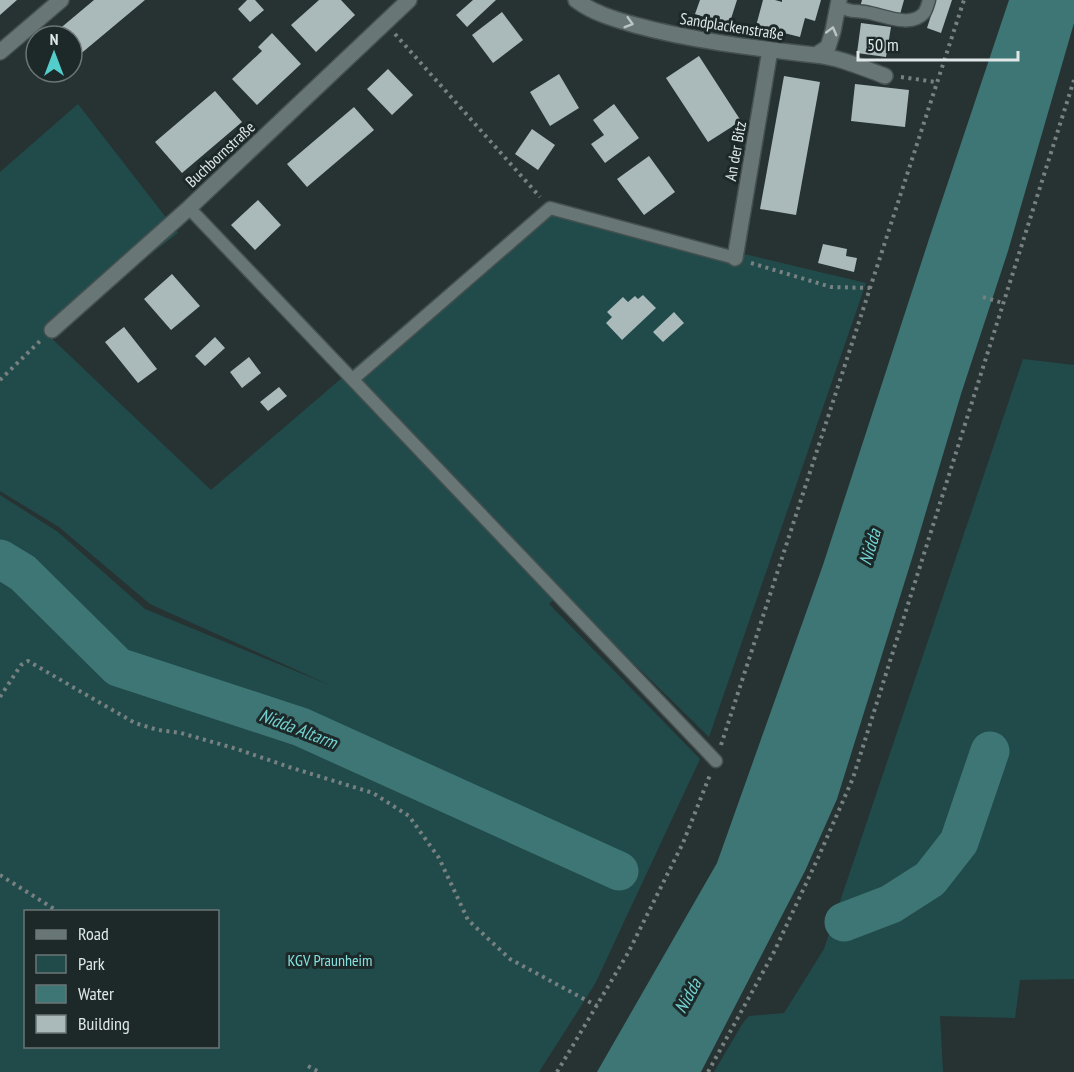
<svg xmlns="http://www.w3.org/2000/svg" width="1074" height="1072" font-family="'PT Sans Narrow',sans-serif">
<style>
.green{fill:#214b4a;fill-rule:evenodd}
.water{fill:#3d7675}
.lines{fill:none;stroke-linecap:round;stroke-linejoin:round}
.river{stroke:#3d7675;stroke-width:39}
.building{fill:#aab9b9}
.lane-casing{stroke:#455050;stroke-width:15}
.street-casing{stroke:#455050;stroke-width:18}
.path{stroke:#778181;stroke-width:4;stroke-dasharray:3 4.5;stroke-linecap:butt}
.lane{stroke:#687776;stroke-width:12}
.street{stroke:#687776;stroke-width:15}
.oneway{stroke:#bcc5c5}
.labels{text-anchor:middle;stroke-width:6;stroke-linejoin:round;paint-order:stroke}
.street-label{font-size:16px;fill:#e0e7e7;stroke:#1d2929}
.park-label{font-size:16px;fill:#83e1df;stroke:#1d2929}
.water-label{font-size:18px;font-style:italic;fill:#73d1d0;stroke:#1d2929}
</style>
<rect width="100%" height="100%" fill="#273333"/>
<path class="green" d="M78,104L178,233L47,334L211,490L543,206L866,283L709,737L561,592L549,604L700,759L595,984L539,1072H0V495L58,532L145,609L332,686L150,604L59,527L0,491V172ZM26,912H218V1046H26Z
M1023,359L1074,365V979L1020,980L1015,1018L940,1016L943,1072H714L743,1023L749,1016L784,1013L824,949Z"/>
<path class="water" d="M1009,0H1074V23L1008,251L961,394L914,552L837,799L805,871L701,1072H597L717,863L823,565L930,236Z"/>
<g class="lines">
<path class="river" d="M0,559L23,573L118,667L301,727L619,871
M844,922L891,904L930,879L959,842L990,751"/>
</g>
<path class="building" d="M0,0H17L0,15Z
M94,0H145L78,56L72,49V36H61L57,31Z
M247,0H255L264,10L250,22L238,9Z
M319,0H341L355,15L316,52L291,25Z
M473,0H496L467,27L456,15Z
M700,0H737L729,25L695,14Z
M763,0H775L782,2V0H821L815,21L805,18L800,37L756,26Z
M862,0H904L899,18L860,7Z
M936,0H952L941,33L927,28Z
M502,12L523,40L493,63L472,35Z
M861,23L891,27L886,57L857,53Z
M272,33L301,64L257,105L232,79L262,51L258,47Z
M699,56L741,121L708,142L666,78Z
M388,69L413,95L392,115L367,89Z
M559,74L579,108L550,126L530,92Z
M784,76L820,82L796,215L760,209Z
M855,84L909,90L905,127L851,121Z
M215,91L242,122L182,173L155,142Z
M614,104L639,138L605,163L591,144L604,135L593,120Z
M354,107L374,130L307,187L287,164Z
M532,129L555,145L538,170L515,154Z
M649,156L675,192L644,215L617,179Z
M258,200L281,225L255,250L231,225Z
M823,244L847,249L846,256L857,258L854,272L818,263Z
M172,274L200,306L171,330L144,299Z
M643,295L656,308L622,340L606,323L612,317L607,312L623,297L628,302L635,296L638,299Z
M674,312L684,323L663,342L653,332Z
M124,327L157,369L138,383L105,342Z
M215,337L225,348L205,366L195,356Z
M249,357L261,373L242,388L230,372Z
M279,387L287,396L268,411L260,402Z"/>
<g class="lines">
<g class="lane-casing">
<path id="lane" d="M838,5C849,13 857,10 870,13C885,16 911,28 924,13C926,10 928,4 929,0
M189,208L716,761
M353,379L550,208L735,258"/>
</g>
<g class="street-casing">
<path id="street" d="M576,0C593,13 614,19 635,25C693,41 755,48 815,55C839,57 863,68 885,76
M0,52L61,0
M816,55L828,47L833,31L839,0
M735,258L770,50
M52,330L189,208L409,0"/>
</g>
<path class="path" d="M395,34L540,197
M901,77L936,82
M751,263L831,287L870,288
M983,297L1003,303
M0,380L41,340
M0,697L21,665L28,661L135,723L158,730L181,733L237,749L289,767L373,793L409,816L439,858L468,920L510,959L597,1006
M721,745L964,0
M0,875L59,912
M308,1066L319,1072
M557,1072L628,953L683,843L710,775
M708,1072L774,952L818,858L853,778L1074,80"/>
<use href="#lane" class="lane"/>
<use href="#street" class="street"/>
</g>
<defs><path id="oneway-chevron" d="M-2-3.5L2.5 0L-2 3.5" fill="none" stroke-width="1.6" stroke-linecap="round" stroke-linejoin="round" transform="scale(1.5)"/></defs>
<g class="oneway">
<use href="#oneway-chevron" transform="translate(629 23) rotate(16)"/>
<use href="#oneway-chevron" transform="translate(832 31) rotate(-75)"/>
</g>
<g class="labels">
<g class="street-label">
<text transform="translate(732 26) rotate(9)" y="6">Sandplackenstraße</text>
<text transform="translate(735 151) rotate(-80)" y="6">An der Bitz</text>
<text transform="translate(220 154) rotate(-43)" y="6">Buchbornstraße</text>
</g>
<g class="park-label">
<text x="330" y="966">KGV Praunheim</text>
</g>
<g class="water-label">
<text transform="translate(870 547) rotate(-73)" y="6">Nidda</text>
<text transform="translate(298 729) rotate(21)" y="6">Nidda Altarm</text>
<text transform="translate(688 996) rotate(-61)" y="6">Nidda</text>
</g>
</g>
<rect x="24" y="910" width="195" height="138" fill="#1d2929" stroke="#6b7575" stroke-width="1.5"/>
<rect x="36" y="930" width="30" height="9" fill="#687776" stroke="#6b7575" stroke-width="1.5"/>
<text x="78" y="940" font-size="18" fill="#e0e7e7">Road</text>
<rect x="36" y="955" width="30" height="18" fill="#214b4a" stroke="#6b7575" stroke-width="1.5"/>
<text x="78" y="970" font-size="18" fill="#e0e7e7">Park</text>
<rect x="36" y="985" width="30" height="18" fill="#3d7675" stroke="#6b7575" stroke-width="1.5"/>
<text x="78" y="1000" font-size="18" fill="#e0e7e7">Water</text>
<rect x="36" y="1015" width="30" height="18" fill="#aab9b9" stroke="#6b7575" stroke-width="1.5"/>
<text x="78" y="1030" font-size="18" fill="#e0e7e7">Building</text>
<g transform="translate(54 54)"><circle r="28" fill="#1d2929" stroke="#6b7575" stroke-width="1.5"/>
<path d="M0-4.5L10 22L0 15L-10 22Z" fill="#52cdcc"/>
<text y="-9" font-size="16" font-weight="bold" text-anchor="middle" fill="#e0e7e7">N</text>
</g>
<path d="M858 51v9h160v-9" fill="none" stroke="#e0e7e7" stroke-width="3"/>
<text x="867" y="51" font-size="18" fill="#e0e7e7" stroke="#1d2929" stroke-width="4.5" paint-order="stroke">50 m</text>
</svg>
